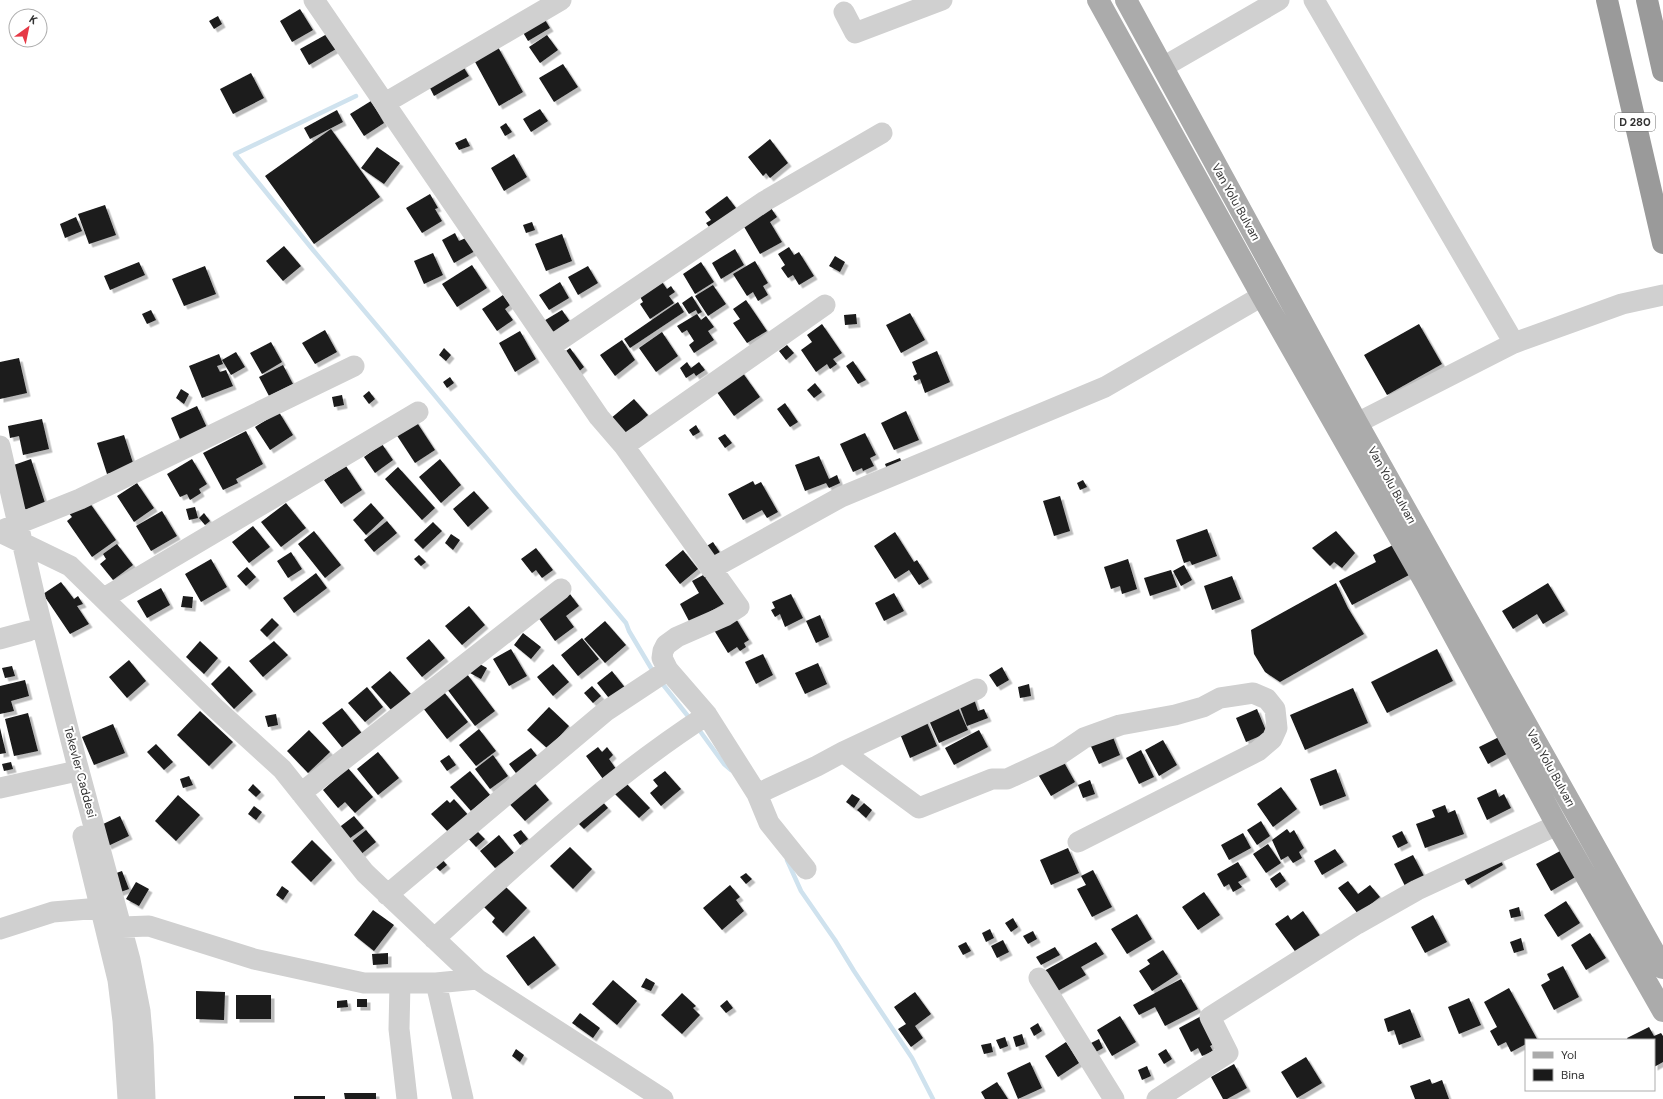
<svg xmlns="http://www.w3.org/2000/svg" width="1663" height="1099" font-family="'DM Sans',sans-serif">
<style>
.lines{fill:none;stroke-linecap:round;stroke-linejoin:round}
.stream{stroke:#cfe2ee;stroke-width:4.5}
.building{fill:#1a1a1a;filter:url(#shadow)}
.minor{stroke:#d0d0d0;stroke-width:21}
.major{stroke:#ababab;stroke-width:22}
.highway{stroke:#9a9a9a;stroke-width:22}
.labels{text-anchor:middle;stroke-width:4;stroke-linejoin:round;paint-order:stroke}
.shield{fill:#fff;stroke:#707070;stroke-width:1}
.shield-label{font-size:11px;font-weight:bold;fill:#333}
.street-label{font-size:12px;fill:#333;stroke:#fff}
</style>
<defs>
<filter id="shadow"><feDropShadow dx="3.5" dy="3.5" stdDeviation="0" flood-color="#0004"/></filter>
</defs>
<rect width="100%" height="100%" fill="#fff"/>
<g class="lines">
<path class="stream" d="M356,96L235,154L313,250L383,333L514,491L616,611L626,623L629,631L654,673
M661,682L691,720
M697,727L724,764L731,770
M787,860L801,891L835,940L854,971L912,1058L933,1099"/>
</g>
<path class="building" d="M300,9L313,30L292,42L280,21Z
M542,15L550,28L528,41L521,29Z
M218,16L222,24L214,29L209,21Z
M327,34L336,49L309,65L300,49Z
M547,35L558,50L540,63L529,47Z
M498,47L523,92L499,106L474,60Z
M461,63L469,76L434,96L427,82Z
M563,64L578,87L554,102L539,78Z
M251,73L264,98L233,114L220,89Z
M371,101L384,123L364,136L350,114Z
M540,109L548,121L531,132L523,119Z
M337,110L343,122L310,139L304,128Z
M506,123L512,132L505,136L500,127Z
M331,129L380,197L314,244L265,176Z
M466,138L470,146L459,150L455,143Z
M770,139L788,163L770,178L766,173L763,176L748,157Z
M377,147L400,163L384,184L361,168Z
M514,154L527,177L504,191L491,168Z
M430,194L438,208L435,209L442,221L422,233L406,208Z
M727,196L739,212L712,231L706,223L711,220L705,212Z
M105,205L116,235L89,244L78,214Z
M771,208L777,217L770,222L782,242L760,254L743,225Z
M76,217L82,231L65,238L60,224Z
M532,222L535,230L526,233L523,225Z
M455,233L459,241L468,237L475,251L454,263L442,240Z
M562,234L572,261L546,271L535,244Z
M284,246L301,266L283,281L266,261Z
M789,247L794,255L799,252L814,276L799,285L793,275L788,278L781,268L785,265L778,254Z
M735,249L744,265L721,279L712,263Z
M433,253L443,275L424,284L414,261Z
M835,256L845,262L840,272L829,266Z
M755,261L768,283L763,286L768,295L758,301L753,292L747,296L733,274Z
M139,262L145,275L110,290L104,276Z
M701,262L714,282L695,294L683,274Z
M472,265L487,288L457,307L442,284Z
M205,266L216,294L184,306L172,279Z
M588,266L598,283L578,295L568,277Z
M660,279L667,289L671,286L675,292L669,296L674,303L650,319L640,304L643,302L638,293Z
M560,282L569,298L549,310L539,295Z
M713,285L726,304L708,316L695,296Z
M503,295L510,305L505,309L513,320L497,331L482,309Z
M692,296L702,312L698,314L696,310L689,314L682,303Z
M746,300L767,331L747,343L733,323L740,319L733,309Z
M678,302L684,312L630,348L624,339Z
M151,310L156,320L147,324L142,314Z
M562,310L571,323L551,335L542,322Z
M910,313L925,340L901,353L886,325Z
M697,314L701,320L706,316L714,327L708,331L714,340L694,353L689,345L694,341L687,330L682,333L677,326Z
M856,314L857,324L845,325L844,315Z
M822,324L842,353L833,359L837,364L830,369L827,364L816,372L801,350L812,342L807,335Z
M1419,324L1442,364L1387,395L1364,355Z
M325,330L337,352L315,364L302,343Z
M520,331L536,359L515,372L499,343Z
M662,332L678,356L656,372L639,348Z
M622,340L635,360L615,376L600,355Z
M271,342L282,362L262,374L250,353Z
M787,345L794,353L786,360L779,351Z
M444,348L451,355L446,361L439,355Z
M570,348L584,367L577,373L562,354Z
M937,351L950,382L925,393L920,379L915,381L913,376L917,374L912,362Z
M236,352L245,367L231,375L222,360Z
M219,354L223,364L217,366L220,372L226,370L233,386L202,398L189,366Z
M19,358L27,393L0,399V362Z
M853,361L866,380L858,384L846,366Z
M687,362L691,368L699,362L705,370L696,376L694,373L686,378L680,368Z
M283,365L293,384L269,396L259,377Z
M740,369L760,397L734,416L714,388Z
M450,377L454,383L447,388L443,382Z
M815,383L822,392L814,398L807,390Z
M181,389L189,394L184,404L176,398Z
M369,391L375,399L369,404L363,396Z
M342,395L344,405L334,407L332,397Z
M634,399L648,415L624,436L610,419Z
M785,403L798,422L790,427L777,409Z
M197,406L209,432L182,444L171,418Z
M906,411L919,440L894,450L881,423Z
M279,412L293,435L270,450L255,427Z
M414,418L435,450L415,463L394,431Z
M42,419L49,449L23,455L19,436L10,438L8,426Z
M696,425L700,432L693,436L689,430Z
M246,431L263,464L236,479L238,483L223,490L203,453Z
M865,433L876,455L870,458L874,466L863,471L862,468L853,472L840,444Z
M725,434L732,443L725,448L718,438Z
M124,435L134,466L107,474L97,443Z
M382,444L393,460L375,473L364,457Z
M819,456L829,479L837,475L840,483L829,488L826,483L805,491L795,465Z
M900,458L903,466L888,472L885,464Z
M31,459L45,503L22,511L8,467Z
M192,459L207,484L199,489L201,493L190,500L187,494L180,497L167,474Z
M440,459L461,485L441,503L419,477Z
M346,466L362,490L341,504L324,480Z
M398,467L435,508L422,520L385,479Z
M1083,480L1087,487L1080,490L1077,483Z
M753,481L755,485L761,482L778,512L767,518L762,510L743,520L728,494Z
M137,483L154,508L134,522L117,496Z
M474,491L489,508L468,527L453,509Z
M1060,496L1070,531L1054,536L1043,501Z
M87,499L116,540L92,557L67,521L72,517L68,512Z
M286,503L306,528L281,547L261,522Z
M371,503L384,518L366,535L353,520Z
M195,507L198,518L189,520L186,509Z
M162,511L177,536L151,551L136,526Z
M204,513L210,521L205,525L199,518Z
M387,521L397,533L374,552L364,540Z
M433,522L442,531L423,549L414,540Z
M253,526L270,547L249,563L232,542Z
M1207,529L1217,556L1192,565L1190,561L1184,563L1176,540Z
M314,531L341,565L325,578L298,544Z
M1336,531L1355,553L1342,568L1334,562L1330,566L1312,548Z
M895,532L914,562L917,560L929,579L919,585L909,570L895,579L874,546Z
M451,534L460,540L453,550L445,543Z
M713,542L723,557L712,564L702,549Z
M117,544L133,565L113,580L100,564L106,559L103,554Z
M1393,545L1409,575L1352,605L1339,581L1376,562L1373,555Z
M536,548L553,570L542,578L536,570L532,573L521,559Z
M683,550L698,569L680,584L665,565Z
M291,552L302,569L288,578L277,561Z
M419,555L426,562L421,566L414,559Z
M211,559L227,587L201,602L185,574Z
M1128,559L1137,589L1122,594L1120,586L1111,589L1104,567Z
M1184,565L1192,580L1181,586L1173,571Z
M247,567L256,577L246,586L237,576Z
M1171,570L1177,587L1150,596L1144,578Z
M316,573L327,588L294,613L283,598Z
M707,573L725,603L690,623L680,604L699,593L692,581Z
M1232,576L1241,599L1212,610L1204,586Z
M61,582L74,599L78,596L83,604L77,606L89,624L70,634L43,594Z
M1336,583L1348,608L1364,634L1280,682L1265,672L1254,654L1251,630Z
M1548,583L1565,611L1543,624L1537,614L1513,629L1502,611Z
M161,588L170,605L147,618L137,601Z
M894,593L904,611L884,621L875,603Z
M570,594L579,606L566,616L574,627L555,641L538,617Z
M791,594L803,618L785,627L780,614L775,617L771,610L775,608L772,602Z
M183,596L193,597L192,608L181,607Z
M469,606L485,625L462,645L445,626Z
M820,615L829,637L816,643L806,621Z
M735,617L749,640L744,643L746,647L740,651L737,647L728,653L714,630Z
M272,618L279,625L267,637L260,630Z
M605,621L626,645L605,663L584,639Z
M523,633L541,647L531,659L514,645Z
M582,638L599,659L578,676L561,655Z
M429,639L445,658L422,677L406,658Z
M200,641L218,658L204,674L186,657Z
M274,641L288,655L263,677L249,661Z
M511,649L527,676L509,686L493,659Z
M1437,649L1453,681L1387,713L1371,682Z
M763,654L773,675L756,684L745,662Z
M129,660L146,681L127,698L109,677Z
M476,662L487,668L481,679L470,673Z
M818,663L827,684L805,694L795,673Z
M553,664L569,682L553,696L537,677Z
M12,666L15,676L5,678L2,668Z
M229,666L253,691L234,709L211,684Z
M1002,667L1009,680L997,687L989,675Z
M390,671L411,694L392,711L371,687Z
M612,671L627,690L612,702L597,683Z
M467,674L495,711L475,726L447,689Z
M25,680L29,696L11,701L14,711L0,714V686Z
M1029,684L1031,696L1020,698L1018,687Z
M592,686L601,696L593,703L584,693Z
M367,687L383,707L365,722L348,703Z
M1353,688L1368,723L1305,750L1290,715Z
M444,692L468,722L447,739L423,708Z
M973,696L978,711L984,709L988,718L967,726L958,702Z
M956,703L968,730L939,743L927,716Z
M549,707L569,726L548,749L527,730Z
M342,708L364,736L345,751L322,723Z
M1257,709L1267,733L1246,742L1236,718Z
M200,711L233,742L209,766L177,735Z
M28,713L38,751L14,756L5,719Z
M276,714L278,725L268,727L265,716Z
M925,718L937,746L910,758L898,729Z
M113,724L125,753L94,765L82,737Z
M0,728L6,753L0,754Z
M479,729L496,751L476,766L459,745Z
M309,730L330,752L308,773L287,751Z
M979,730L988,747L954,765L945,748Z
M1111,732L1120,755L1099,764L1089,742Z
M1503,735L1512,751L1488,764L1479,747Z
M1163,740L1177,765L1159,776L1145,750Z
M156,744L173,762L164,770L147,752Z
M598,747L602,752L607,747L613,755L609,759L619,773L606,783L586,756Z
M531,748L541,761L519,777L509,764Z
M1141,750L1154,777L1139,784L1126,758Z
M378,752L399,778L378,795L357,769Z
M449,755L456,765L447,771L440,761Z
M493,755L508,776L490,789L475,769Z
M1061,757L1075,782L1051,796L1036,771Z
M11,762L13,769L4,771L2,764Z
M348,768L373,797L355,813L345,802L338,808L323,790Z
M1336,769L1346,796L1320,806L1310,779Z
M470,771L490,795L471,811L450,787Z
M665,771L681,789L661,806L650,793L658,786L653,780Z
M189,776L193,785L183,788L180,779Z
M531,779L549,800L525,821L506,800Z
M623,780L650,808L639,818L612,791Z
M1090,780L1095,794L1083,798L1078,785Z
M253,784L261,792L256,797L248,790Z
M1281,787L1297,809L1273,827L1257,804Z
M1496,789L1499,797L1504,794L1511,808L1487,820L1477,798Z
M852,794L860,799L854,808L846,802Z
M178,795L200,815L176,841L155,821Z
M454,799L469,816L450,834L431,814L447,800L450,803Z
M600,799L608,808L584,829L576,821Z
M864,803L872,810L866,818L857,810Z
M1445,805L1448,813L1455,810L1464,834L1425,848L1416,824L1435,817L1432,810Z
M254,806L262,812L256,820L248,814Z
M120,816L129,836L108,846L99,826Z
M354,816L364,828L346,841L337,829Z
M1261,821L1270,836L1257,845L1247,830Z
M474,828L485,839L476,847L466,836Z
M1287,829L1290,833L1294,830L1304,848L1299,852L1302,858L1293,863L1288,856L1281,860L1272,840Z
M366,830L376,842L360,855L350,843Z
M521,830L528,839L520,845L513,835Z
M1402,831L1408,843L1398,848L1392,836Z
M1243,833L1251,848L1229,860L1221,845Z
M499,835L514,853L495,868L480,851Z
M312,840L332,860L311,882L291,862Z
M1268,844L1281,863L1266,873L1253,854Z
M570,847L592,869L573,889L550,866Z
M1068,848L1079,873L1051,885L1040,860Z
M1335,849L1344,862L1322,875L1314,861Z
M1562,850L1577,876L1551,891L1536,864Z
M1413,855L1424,876L1405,886L1394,864Z
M1498,855L1503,865L1468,885L1462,875Z
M440,857L447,865L440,871L433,864Z
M1238,862L1247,877L1238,882L1242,887L1233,892L1229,884L1224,887L1217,874Z
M1093,870L1112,907L1092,917L1077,889L1086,885L1081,876Z
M122,871L129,889L115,894L108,876Z
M1280,872L1286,881L1276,888L1270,879Z
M746,873L752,879L746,884L740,877Z
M1348,881L1358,894L1370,885L1380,897L1358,914L1338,888Z
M136,882L149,889L139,906L126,899Z
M730,885L740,897L736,900L744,911L722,930L703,908Z
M282,886L289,891L283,900L276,895Z
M505,886L527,908L503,933L492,922L495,918L484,907Z
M1204,892L1220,915L1198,930L1182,907Z
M1566,901L1580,923L1558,937L1544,915Z
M1519,907L1521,916L1511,918L1509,910Z
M373,910L394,925L374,951L354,935Z
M1303,911L1321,937L1297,954L1275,924L1288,915L1291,920Z
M1137,914L1152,939L1127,954L1111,929Z
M1433,915L1447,942L1425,953L1411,927Z
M1013,918L1018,927L1011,932L1005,923Z
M990,929L994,938L986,942L982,933Z
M1033,931L1037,939L1028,944L1023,936Z
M1590,933L1606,958L1586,970L1571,945Z
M534,936L556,965L528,986L506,956Z
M1521,938L1524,950L1514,953L1510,942Z
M1003,940L1009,952L997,958L991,946Z
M966,942L971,951L963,955L958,946Z
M1096,942L1104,954L1081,967L1086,975L1056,992L1044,971Z
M1055,947L1060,955L1041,965L1036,957Z
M1163,950L1178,974L1152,991L1139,971L1150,964L1147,960Z
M388,953V964L373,965L372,954Z
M1563,966L1579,997L1554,1010L1541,985L1550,980L1547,974Z
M646,978L655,983L651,991L641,987Z
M1181,979L1198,1009L1165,1026L1155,1007L1139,1015L1133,1005Z
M613,980L637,1001L617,1025L592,1004Z
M1509,988L1537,1039L1526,1040V1044L1511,1052L1506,1042L1498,1046L1490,1031L1497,1027L1484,1002Z
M196,991L225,992L224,1020L196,1019Z
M915,992L931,1014L915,1026L923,1038L911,1047L898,1029L906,1024L894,1007Z
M682,993L696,1006L693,1008L700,1015L682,1034L661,1015Z
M236,995H271V1019H236Z
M1469,998L1481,1025L1459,1034L1448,1007Z
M357,999H367V1007H357Z
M347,1000L348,1007L337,1008V1001Z
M727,1000L733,1008L726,1013L720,1006Z
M1410,1009L1421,1037L1399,1045L1394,1030L1388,1032L1384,1019Z
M580,1013L600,1028L593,1038L572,1023Z
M1205,1014L1219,1041L1210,1046L1213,1051L1202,1056L1198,1048L1191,1052L1179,1028Z
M1120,1016L1136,1042L1112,1056L1097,1030Z
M1038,1023L1042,1031L1034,1036L1030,1028Z
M1649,1027L1654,1036L1661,1033L1663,1036V1062L1654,1067V1040H1628L1627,1038Z
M1022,1034L1025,1044L1016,1047L1013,1037Z
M1005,1037L1008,1046L1000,1049L996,1040Z
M1099,1039L1103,1048L1094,1053L1089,1044Z
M1066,1042L1079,1063L1058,1077L1045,1056Z
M991,1043L993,1052L984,1054L981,1045Z
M516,1049L524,1055L520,1062L512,1056Z
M1166,1049L1172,1059L1164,1064L1158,1054Z
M1306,1057L1322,1083L1297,1098L1281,1072Z
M1030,1062L1042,1088L1018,1099L1007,1073Z
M1234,1064L1247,1088L1227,1099H1223L1211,1077Z
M1147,1066L1151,1076L1142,1080L1138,1070Z
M1430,1079L1432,1084L1442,1080L1449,1099H1415L1410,1086Z
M997,1082L1008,1099H985L981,1092Z
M344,1093H376V1099H345Z
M294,1096H325V1099H294Z"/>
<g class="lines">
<path class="minor" d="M314,0L599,417L624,446
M1314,0L1514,343
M844,12L855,33L942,0
M1163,67L1279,0
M385,103L561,0
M551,346L765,201L882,133
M1357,423L1514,343L1622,304L1663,295
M0,446L36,602L76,760L130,960L140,1011L143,1045L145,1099
M5,529L80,499L354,366
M6,535L70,566L215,708L282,769L365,873L477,979L663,1099
M711,569L841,497L1105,387L1262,296
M104,598L418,412
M0,639L29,631
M843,752L977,689
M0,788L68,773
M301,793L561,589
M757,794L817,766L843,752L919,808L992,779H1007L1059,755L1084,738L1120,725L1175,715L1203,707L1220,698L1240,695L1253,693L1267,699L1275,709L1277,728L1272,739L1258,751L1078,842
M83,836L118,980L123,1021L128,1099
M806,869L769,823L757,794L707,715L668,670L662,658L663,651L666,645L677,637L725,616L739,607L624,446L825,305
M387,895L606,711L668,670
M0,929L53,912L100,908L122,927L149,926L254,959L364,983H436L477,979
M434,939C521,860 608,779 707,715
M1039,978L1114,1099
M400,983L399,1029L407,1099
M436,983L463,1099
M1157,1099L1228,1053L1210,1017L1357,924L1417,890L1557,825"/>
<path class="major" d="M1098,0L1262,296L1426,584L1557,825L1663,1011
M1126,0L1357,423L1663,968"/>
<path class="highway" d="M1607,0L1663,243
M1647,0L1663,71"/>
</g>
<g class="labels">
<rect class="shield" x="1615" y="113" width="40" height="18" rx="3"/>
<g class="shield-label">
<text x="1635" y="126">D 280</text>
</g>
<g class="street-label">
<text transform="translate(1236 202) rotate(61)" y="4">Van Yolu Bulvarı</text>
<text transform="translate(1392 485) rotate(61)" y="4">Van Yolu Bulvarı</text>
<text transform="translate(1551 768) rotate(61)" y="4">Van Yolu Bulvarı</text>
<text transform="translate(80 772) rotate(75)" y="4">Tekevler Caddesi</text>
</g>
</g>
<rect x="1525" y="1039" width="130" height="52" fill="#ffffff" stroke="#adadad"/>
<rect x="1533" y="1052" width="20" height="6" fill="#ababab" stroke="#adadad"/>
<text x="1561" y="1059" font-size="12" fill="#333333">Yol</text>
<rect x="1533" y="1069" width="20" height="12" fill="#1a1a1a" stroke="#adadad"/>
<text x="1561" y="1079" font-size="12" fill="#333333">Bina</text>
<g transform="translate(28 28) rotate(33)"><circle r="19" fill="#ffffff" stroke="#adadad"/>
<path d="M0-3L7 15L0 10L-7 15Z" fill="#e63946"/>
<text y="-6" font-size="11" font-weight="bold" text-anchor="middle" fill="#333333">K</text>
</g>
</svg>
